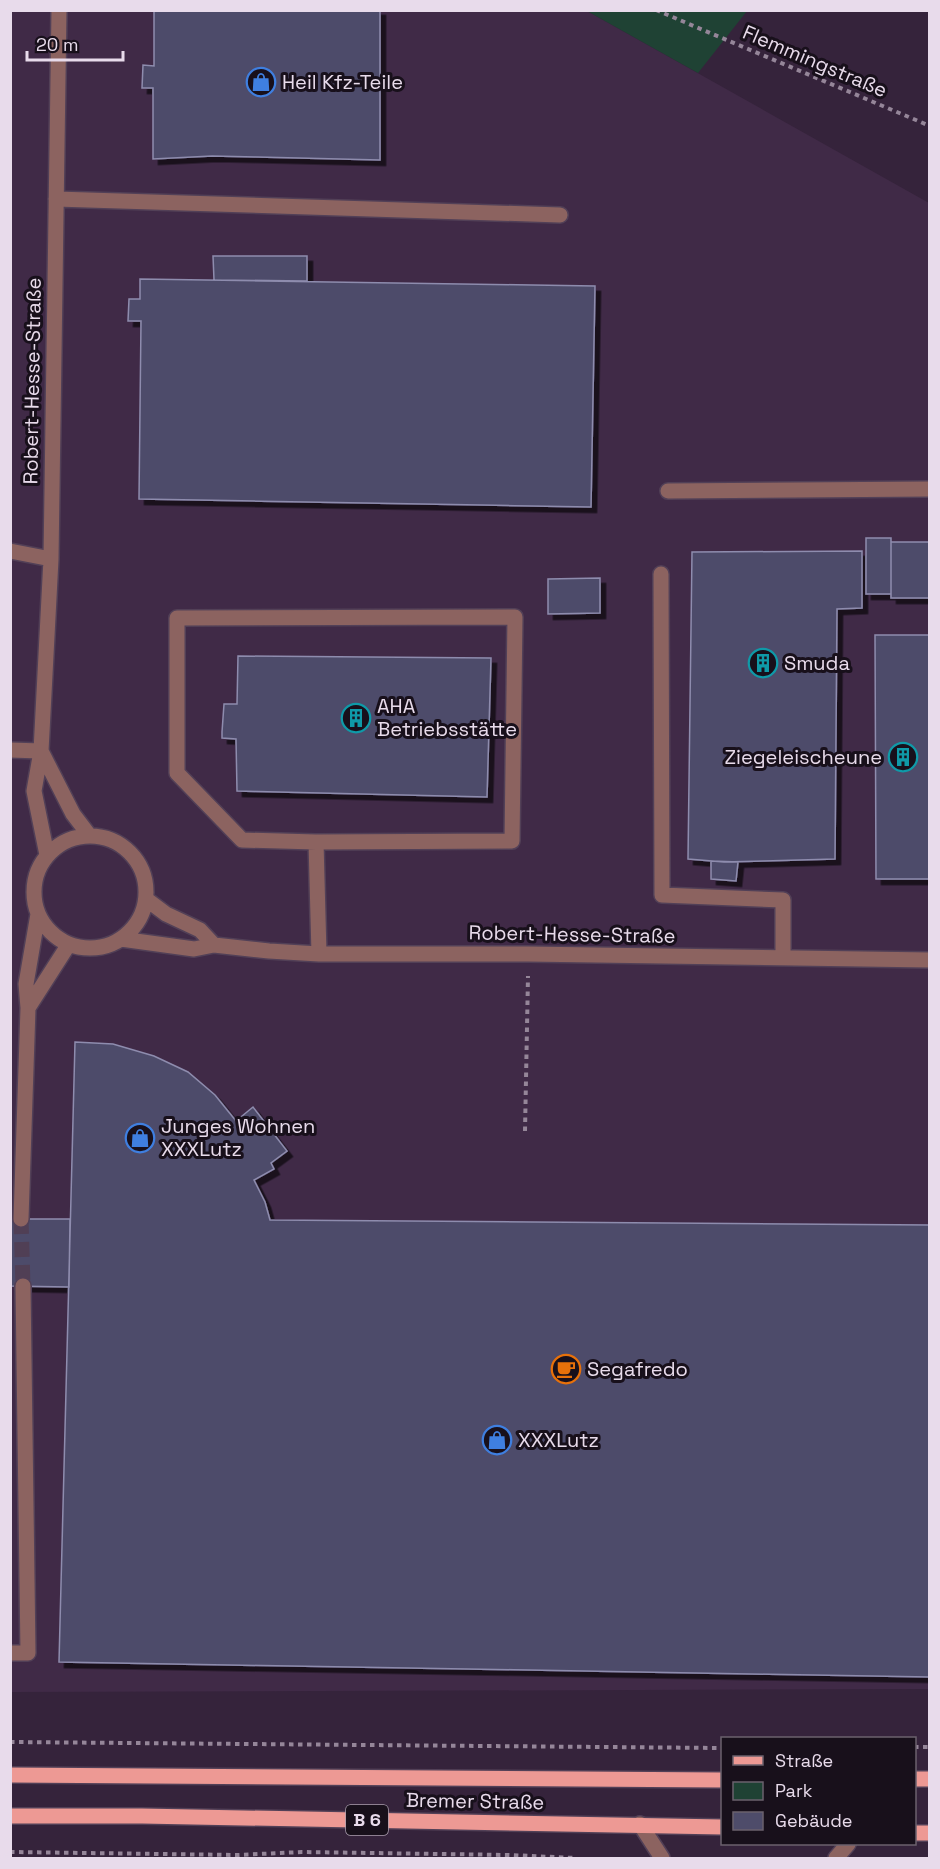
<svg xmlns="http://www.w3.org/2000/svg" width="940" height="1869" font-family="'Space Grotesk',sans-serif">
<style>
.built{fill:#402a47}
.green{fill:#1f4234}
.building{fill:#4e4c6a;stroke:#8e8cae;stroke-width:1.5;filter:url(#shadow)}
.lines{fill:none;stroke-linecap:round;stroke-linejoin:round}
.minor-tunnel{stroke:#503f55;stroke-width:15;stroke-dasharray:15 8;stroke-linecap:butt}
.minor-casing{stroke:#524057;stroke-width:18}
.major-casing{stroke:#524057;stroke-width:18}
.path{stroke:#958699;stroke-width:4;stroke-dasharray:4.5 4.5;stroke-linecap:butt}
.minor{stroke:#8c6360;stroke-width:15}
.major{stroke:#ed9994;stroke-width:15}
.labels{text-anchor:middle;stroke-width:6;stroke-linejoin:round;paint-order:stroke}
.shield{fill:#18101b;stroke:#aa9ead;stroke-width:1.5}
.shield-label{font-size:18px;font-weight:bold;fill:#e8dbeb}
.street-label{font-size:20px;fill:#e8dbeb;stroke:#18101b}
.poi-label{font-size:20px;fill:#e8dbeb;stroke:#18101b;text-anchor:start}
</style>
<defs>
<filter id="shadow"><feDropShadow dx="5.5" dy="5.5" stdDeviation="0" flood-color="#0009"/></filter>
</defs>
<rect width="100%" height="100%" fill="#35233b"/>
<path class="built" d="M10,11H587L929,203V1689L11,1692Z"/>
<path class="green" d="M587,11H747L698,73Z"/>
<path class="building" d="M154,10H380V160L212,156L153,159V88H142L143,65L154,66Z
M213,256H307V281L214,280Z
M140,279L595,286L591,507L139,499L141,321H128L129,299H140Z
M866,538H891V594H866Z
M891,542H930V598H891Z
M862,551V608L837,609L835,859L724,862L688,859L692,552Z
M600,578V613L548,614V579Z
M875,635H930V879H876Z
M238,656L491,658L487,797L237,791L236,739L222,738V732L224,704H237Z
M711,861L738,862L736,881L711,879Z
M75,1042L113,1044L154,1056L188,1072L215,1095L236,1121L253,1107L287,1151L271,1163L274,1169L254,1180L265,1202L270,1220L930,1225V1677L59,1662Z
M10,1219H70L69,1287L10,1286Z"/>
<g class="lines">
<path class="minor-tunnel" d="M21,1219L23,1286"/>
<g class="minor-casing">
<path id="minor" d="M56,199L560,215
M668,491L930,489
M10,551L51,559
M661,574L662,895L783,900V957
M515,617L512,841L316,842L242,840L177,773V618Z
M10,750L41,751
M41,751L73,814L89,835
M34 892a56 56 0 1 1 112 0a56 56 0 1 1-112 0Z
M316,842L319,954
M47,855L34,791L41,751L51,559L59,10
M146,899L166,914L200,930L214,945
M121,939L194,949L214,945L269,951L319,954H528L930,960
M28,1008L69,944
M21,1219L28,1008L26,984L38,914
M10,1653H28L23,1286
M640,1824L662,1858
M836,1858L848,1844"/>
</g>
<g class="major-casing">
<path id="major" d="M10,1775L722,1780
M914,1779H930
M10,1816H142L722,1827
M914,1833H930"/>
</g>
<path class="path" d="M656,10L930,126
M525,1131L528,976
M10,1742L722,1748
M914,1747H930
M10,1852L237,1855L302,1852L509,1855L576,1858"/>
<use href="#minor" class="minor"/>
<use href="#major" class="major"/>
</g>
<defs>
<g id="shop-ring" transform="scale(1.5)"><circle r="9.5" fill="#18101b" stroke="#3f7fe0" stroke-width="1.5"/><path d="M-5-2.5h2.3a2.7 3.5 0 0 1 5.4 0H5L5.5 6h-11ZM-1.5-2.5h3a1.5 2.3 0 0 0-3 0Z" fill="#3f7fe0"/></g>
<g id="building-ring" transform="scale(1.5)"><circle r="9.5" fill="#18101b" stroke="#0f9aa8" stroke-width="1.5"/><path d="M-4-6H4V6H1V3H-1V6H-4ZM-2.5-4.3h1.7v1.8h-1.7ZM.8-4.3h1.7v1.8H.8ZM-2.5-1h1.7V.8h-1.7ZM.8-1h1.7V.8H.8Z" fill="#0f9aa8"/></g>
<g id="cafe-ring" transform="scale(1.5)"><circle r="9.5" fill="#18101b" stroke="#e8710a" stroke-width="1.5"/><path d="M-5.5-4.5H6V0H3Q3 3.5 0 3.5H-2.5Q-5.5 3.5-5.5 0ZM3-3.2v2h1.7v-2ZM-6 4.5H4V6H-6Z" fill="#e8710a"/></g>
</defs>
<g fill-rule="evenodd">
<use href="#shop-ring" x="261" y="82"/>
<use href="#building-ring" x="763" y="663"/>
<use href="#building-ring" x="356" y="718"/>
<use href="#building-ring" x="903" y="757"/>
<use href="#shop-ring" x="140" y="1138"/>
<use href="#cafe-ring" x="566" y="1369"/>
<use href="#shop-ring" x="497" y="1440"/>
</g>
<g class="labels">
<rect class="shield" x="346" y="1805" width="42" height="30" rx="4.5"/>
<g class="shield-label">
<text x="367" y="1826">B 6</text>
</g>
<g class="street-label">
<text transform="translate(815 61) rotate(23)" y="7">Flemmingstraße</text>
<text transform="translate(32 381) rotate(-89)" y="7">Robert-Hesse-Straße</text>
<text transform="translate(572 934) rotate(1)" y="7">Robert-Hesse-Straße</text>
<text transform="translate(475 1801) rotate(1)" y="7">Bremer Straße</text>
</g>
<g class="poi-label">
<text x="282" y="89">Heil Kfz-Teile</text>
<text x="784" y="670">Smuda</text>
<text x="377" y="713">AHA<tspan x="377" dy="23">Betriebsstätte</tspan></text>
<text x="882" y="764" text-anchor="end">Ziegeleischeune</text>
<text x="161" y="1133">Junges Wohnen<tspan x="161" dy="23">XXXLutz</tspan></text>
<text x="587" y="1376">Segafredo</text>
<text x="518" y="1447">XXXLutz</text>
</g>
</g>
<rect width="940" height="1869" fill="none" stroke="#e8dbeb" stroke-width="24"/>
<rect x="721" y="1737" width="195" height="108" fill="#18101b" stroke="#6b616e" stroke-width="1.5"/>
<rect x="733" y="1756" width="30" height="9" fill="#ed9994" stroke="#6b616e" stroke-width="1.5"/>
<text x="775" y="1767" font-size="18" fill="#e8dbeb">Straße</text>
<rect x="733" y="1782" width="30" height="18" fill="#1f4234" stroke="#6b616e" stroke-width="1.5"/>
<text x="775" y="1797" font-size="18" fill="#e8dbeb">Park</text>
<rect x="733" y="1812" width="30" height="18" fill="#4e4c6a" stroke="#6b616e" stroke-width="1.5"/>
<text x="775" y="1827" font-size="18" fill="#e8dbeb">Gebäude</text>
<path d="M27 51v9h96v-9" fill="none" stroke="#e8dbeb" stroke-width="3"/>
<text x="36" y="51" font-size="18" fill="#e8dbeb" stroke="#18101b" stroke-width="4.5" paint-order="stroke">20 m</text>
</svg>
